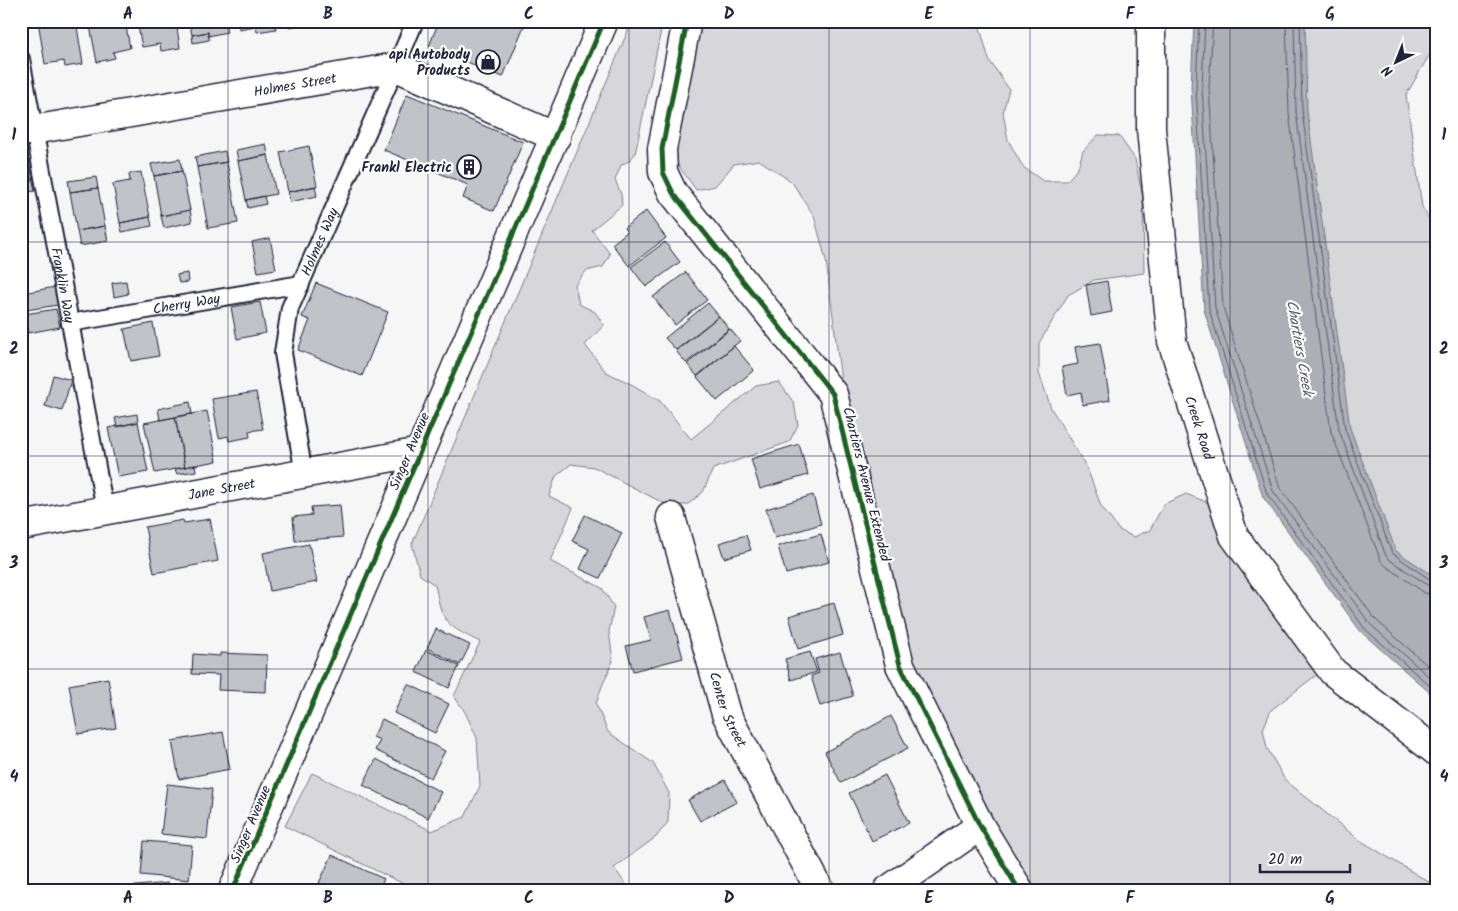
<svg xmlns="http://www.w3.org/2000/svg" width="1458" height="911" font-family="Kalam,sans-serif">
<style>
.green{fill:#d7d7db;stroke:#7c7c8b}
.water{fill:#aeaeb7;stroke:#767685}
.lines{fill:none;stroke-linecap:round;stroke-linejoin:round}
.shore{stroke:#5a5a6d;stroke-width:1}
.building{fill:#c2c2c9;stroke:#22223b}
.service-casing{stroke:#22223b;stroke-width:20}
.minor-casing{stroke:#22223b;stroke-width:31}
.tertiary-casing{stroke:#22223b;stroke-width:31}
.service{stroke:#fff;stroke-width:16}
.minor{stroke:#fff;stroke-width:28}
.tertiary{stroke:#fff;stroke-width:28}
.cycleway-casing{stroke:#fff;stroke-width:8}
.cycleway{stroke:#1b5e20;stroke-width:5}
.grid{fill:none;stroke:#22223b;stroke-width:1;stroke-opacity:0.55}
.labels{text-anchor:middle;stroke-width:4.5;stroke-linejoin:round;paint-order:stroke}
.poi-label{font-size:14px;font-weight:bold;fill:#22223b;stroke:#fff;text-anchor:end}
.street-label{font-size:14px;fill:#22223b;stroke:#fff}
.water-label{font-size:15px;font-style:italic;fill:#5a5a6d;stroke:#fff}
.neatline{fill:none;stroke:#22223b;stroke-width:2}
.grid-label{font-size:16px;text-anchor:middle;font-weight:bold;fill:#22223b}
</style>
<rect width="100%" height="100%" fill="#f6f6f7"/>
<filter id="ink" filterUnits="userSpaceOnUse"><feTurbulence type="fractalNoise" baseFrequency=".02" numOctaves="2"/><feDisplacementMap in="SourceGraphic" scale="10" xChannelSelector="R" yChannelSelector="G"/><feConvolveMatrix kernelMatrix="1 2 1 2 8 2 1 2 1" color-interpolation-filters="sRGB"/></filter>
<g filter="url(#ink)">
<path class="green" d="M632,21H663L635,154L629,161L621,165L615,180L621,194L622,205L592,230L610,254L603,267L586,271L575,285L579,304L595,312L604,325L585,345L606,372L633,385L660,401L691,439L756,386L779,382L794,403L798,425L789,442L713,469L703,492L687,505H667L594,467L571,464L556,476L549,496L573,508L550,561L602,588L614,607L609,631L613,661L602,686L596,704L608,732L653,763L669,793L668,822L656,837L614,868L630,890H416L285,826L312,773L432,831L465,817L480,786L477,738L465,712L454,696L480,642C470,637 452,629 446,620C439,610 438,597 435,585L420,575L412,544Z
M695,21H980V28L989,60L1009,89L1003,112L1008,140L1023,167L1043,181H1067L1078,168L1083,151L1098,135L1119,136L1135,159L1143,198L1144,273L1094,280L1068,295L1039,343V373L1051,408L1087,468L1101,506L1119,530L1134,537L1150,530L1164,504L1186,494L1209,503L1324,669L1271,710L1263,729L1267,748L1285,780L1358,839L1437,887V890H1029L987,818L915,670L877,549L841,381L826,260L814,216L792,182L759,160L734,164L715,186L696,190L678,165L672,137Z
M1242,21H1437V42L1406,95L1422,207L1437,233V627L1411,612L1239,140Z"/>
<path class="water" d="M1194,21H1305L1307,111L1350,428L1396,551L1437,578V699L1361,632L1263,497L1204,310L1191,87Z"/>
<g class="lines">
<path class="shore" d="M1199,21L1196,87L1209,309L1267,494L1365,629L1437,692
M1205,21L1202,87L1215,308L1273,491L1370,624L1437,684
M1213,21L1209,87L1223,307L1280,488L1375,619L1437,674
M1286,21L1289,113L1331,432L1381,561L1386,566L1425,593L1437,596
M1294,21L1296,112L1339,430L1386,556L1390,560L1429,586L1437,588
M1300,21L1302,111L1345,429L1392,553L1432,581L1437,582"/>
</g>
<path class="building" d="M38,21H76L83,64L65,67L64,61L45,64Z
M89,21H125L130,48L113,52L115,58L97,62Z
M137,21H176L180,48L161,51L160,44L142,47Z
M189,21H225L227,32L208,36V32L192,35Z
M238,21H274L276,29L257,32L256,26L239,29Z
M288,21H306V24L289,27Z
M439,21H526L503,77L429,46Z
M1046,21H1101V24L1046,23Z
M208,32L209,40L193,43L192,35Z
M407,94L523,142L494,211L463,198L468,185L384,150Z
M266,144L268,155L238,161L236,150Z
M309,146L317,186L288,192L280,152Z
M225,151L227,162L197,167L195,157Z
M268,155L276,194L246,200L238,161Z
M180,159L182,171L154,176L151,164Z
M29,160L35,191L21,193V162Z
M227,162L238,223L208,228L197,167Z
M182,171L190,210L161,216L154,176Z
M141,172L150,217L120,223L113,184L130,181L129,174Z
M96,177L98,188L70,192L68,181Z
M315,186L317,196L290,202L288,192Z
M98,188L105,226L77,231L70,192Z
M264,196L266,204L248,208L246,200Z
M190,210L192,222L164,228L161,216Z
M646,211L666,238L629,266L612,244L627,232L624,228Z
M150,217L152,226L122,232L120,223Z
M105,226L108,241L80,246L77,231Z
M270,238L276,269L258,272L252,242Z
M665,242L680,262L646,287L631,267Z
M686,272L707,300L675,325L653,297Z
M187,273L188,282L179,283L177,275Z
M126,281L128,294L114,297L112,283Z
M1107,281L1112,312L1091,316L1086,285Z
M316,283L388,312L362,376L298,350L310,320L302,317Z
M55,287L58,305L26,310L23,293Z
M260,302L266,333L237,339L231,307Z
M708,303L719,316L676,350L665,338Z
M56,309L60,327L28,333L25,314Z
M719,316L729,329L686,363L676,351Z
M153,323L159,356L131,361L124,329Z
M730,329L740,341L697,376L687,364Z
M1100,343L1110,400L1083,405L1081,392L1067,395L1062,367L1078,364L1075,347Z
M734,346L754,370L717,401L697,377Z
M53,375L71,380L62,411L45,406Z
M256,392L263,429L249,431L250,437L229,441L228,436L219,438L212,399Z
M190,402L192,414L160,420L158,409Z
M207,411L217,461L185,467L175,417Z
M137,414L138,422L117,427L115,418Z
M175,417L185,467L155,473L144,423Z
M138,422L148,472L118,477L108,428Z
M799,444L808,475L760,489L751,459Z
M195,465L196,471L177,474L175,469Z
M21,487L24,502L21,503Z
M813,495L821,524L775,538L766,509Z
M340,505L343,537L295,541L293,517L312,515L311,507Z
M585,515L622,533L600,578L580,569L589,549L572,541Z
M210,519L218,561L154,573L145,527L183,520L184,523Z
M821,534L829,562L786,574L778,546Z
M746,535L751,550L724,558L719,543Z
M309,544L317,582L270,591L263,553Z
M834,603L843,635L798,649L789,616Z
M670,610L683,658L633,671L626,646L651,640L644,617Z
M436,629L470,645L460,665L427,648Z
M426,650L459,666L449,688L416,672Z
M810,652L817,672L791,680L785,659Z
M840,652L853,696L820,706L811,676L819,673L815,659Z
M220,653L267,655L266,692L218,690L219,675L192,674L193,654L220,656Z
M108,678L116,728L78,734L69,685Z
M408,684L449,704L435,733L394,713Z
M891,716L908,748L841,783L825,752Z
M382,719L445,751L431,778L375,750L380,740L373,737Z
M223,732L230,769L179,779L172,741Z
M376,759L441,792L428,818L363,785Z
M885,775L909,823L872,841L849,793Z
M725,780L737,802L700,821L688,800Z
M167,784L212,789L207,839L161,834Z
M144,841L192,845L189,880L141,875Z
M332,855L384,879L379,890H334L319,883Z
M168,883L169,890H105V889Z"/>
<g class="lines">
<g class="service-casing">
<g id="service">
<path id="s1" d="M21,59L105,510"/>
<path id="s2" d="M70,323L301,284"/>
<path id="s3" d="M304,474L283,353L290,308L396,67L415,21"/>
</g>
</g>
<g class="minor-casing">
<g id="minor">
<path id="s4" d="M1151,21V129L1172,341L1234,536L1333,672L1437,752"/>
<path id="s5" d="M21,132L396,67L556,137"/>
<path id="s6" d="M671,517L726,714L820,890"/>
<path id="s7" d="M21,526L420,452"/>
<path d="M233,890L604,21"/>
<path d="M888,890L980,826"/>
</g>
</g>
<g class="tertiary-casing">
<path id="tertiary" d="M687,21L662,149L663,172L673,193L833,394L900,665L980,826L1019,890"/>
</g>
<use href="#service" class="service"/>
<use href="#minor" class="minor"/>
<use href="#tertiary" class="tertiary"/>
<g class="cycleway-casing">
<path id="cycleway" d="M687,21L662,149L663,172L673,193L833,394L900,665L980,826L1019,890
M233,890L604,21"/>
</g>
<use href="#cycleway" class="cycleway"/>
</g>
</g>
<path class="grid" d="M228,21V890M428,21V890M629,21V890M829,21V890M1030,21V890M1230,21V890M21,242H1437M21,456H1437M21,669H1437"/>
<defs>
<g id="shop-ring" transform="scale(1.25)"><circle r="9.5" fill="#fff" stroke="#22223b" stroke-width="1.5"/><path d="M-5-2.5h2.3a2.7 3.5 0 0 1 5.4 0H5L5.5 6h-11ZM-1.5-2.5h3a1.5 2.3 0 0 0-3 0Z" fill="#22223b"/></g>
<g id="building-ring" transform="scale(1.25)"><circle r="9.5" fill="#fff" stroke="#22223b" stroke-width="1.5"/><path d="M-4-6H4V6H1V3H-1V6H-4ZM-2.5-4.3h1.7v1.8h-1.7ZM.8-4.3h1.7v1.8H.8ZM-2.5-1h1.7V.8h-1.7ZM.8-1h1.7V.8H.8Z" fill="#22223b"/></g>
</defs>
<g fill-rule="evenodd">
<use href="#shop-ring" x="488" y="62"/>
<use href="#building-ring" x="469" y="167"/>
</g>
<g class="labels">
<g class="poi-label">
<text x="470" y="59">api Autobody<tspan x="470" dy="16">Products</tspan></text>
<text x="452" y="172">Frankl Electric</text>
</g>
<g class="street-label">
<text dy="5" stroke="none"><textPath href="#s5" startOffset="278">Holmes Street</textPath></text>
<text dy="5" stroke="none"><textPath href="#s3" startOffset="241">Holmes Way</textPath></text>
<text dy="5" stroke="none"><textPath href="#s1" startOffset="230">Franklin Way</textPath></text>
<text dy="5" stroke="none"><textPath href="#s2" startOffset="118">Cherry Way</textPath></text>
<text dy="5" stroke="none"><textPath href="#s4" startOffset="412">Creek Road</textPath></text>
<text transform="translate(409 451) rotate(-67)" y="5">Singer Avenue</text>
<text transform="translate(867 484) rotate(76)" y="5">Chartiers Avenue Extended</text>
<text dy="5" stroke="none"><textPath href="#s7" startOffset="204">Jane Street</textPath></text>
<text dy="5" stroke="none"><textPath href="#s6" startOffset="201">Center Street</textPath></text>
<text transform="translate(250 824) rotate(-67)" y="5">Singer Avenue</text>
</g>
<g class="water-label">
<text transform="translate(1300 348) rotate(80)" y="5">Chartiers Creek</text>
</g>
</g>
<rect width="1458" height="911" fill="none" stroke="#fff" stroke-width="55"/>
<g transform="translate(1396 62) rotate(223)" stroke="#ffffff" stroke-width="4" paint-order="stroke">
<path d="M0-4L9 19L0 12L-9 19Z" fill="#22223b"/>
<text y="-8" font-size="14" font-weight="bold" text-anchor="middle" fill="#22223b">N</text>
</g>
<path d="M1260 864v8h90v-8" fill="none" stroke="#22223b" stroke-width="2.5"/>
<text x="1268" y="864" font-size="15" fill="#22223b" stroke="#ffffff" stroke-width="4" paint-order="stroke">20 m</text>
<rect x="28" y="28" width="1402" height="856" class="neatline"/>
<g class="grid-label">
<text x="128" y="19">A</text>
<text x="328" y="19">B</text>
<text x="529" y="19">C</text>
<text x="729" y="19">D</text>
<text x="929" y="19">E</text>
<text x="1130" y="19">F</text>
<text x="1330" y="19">G</text>
<text x="14" y="140">1</text>
<text x="1444" y="140">1</text>
<text x="14" y="354">2</text>
<text x="1444" y="354">2</text>
<text x="14" y="568">3</text>
<text x="1444" y="568">3</text>
<text x="14" y="782">4</text>
<text x="1444" y="782">4</text>
<text x="128" y="903">A</text>
<text x="328" y="903">B</text>
<text x="529" y="903">C</text>
<text x="729" y="903">D</text>
<text x="929" y="903">E</text>
<text x="1130" y="903">F</text>
<text x="1330" y="903">G</text>
</g>
</svg>
